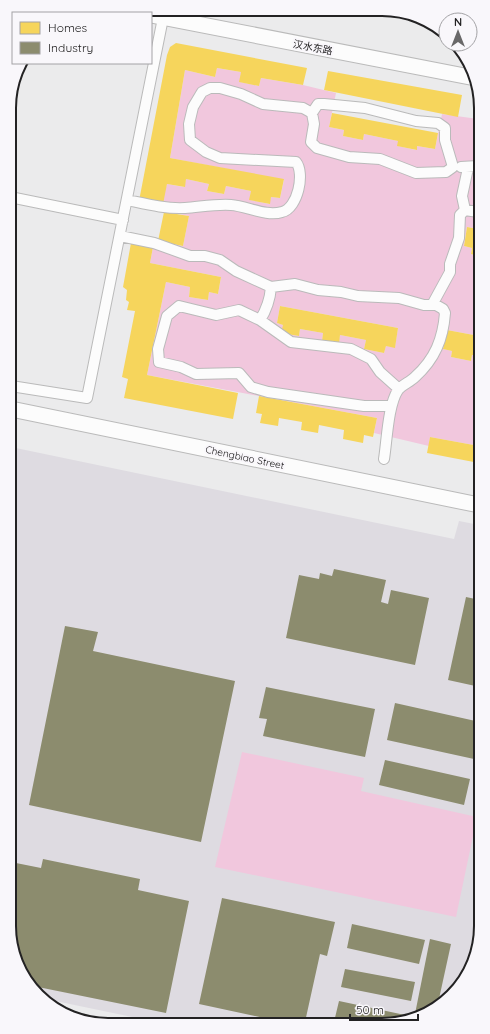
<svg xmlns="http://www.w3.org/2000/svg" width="490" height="1034" font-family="Quicksand,'Noto Sans SC',sans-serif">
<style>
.built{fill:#dedbe1}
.green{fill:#f1c7dd;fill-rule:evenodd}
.homes{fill:#f6d55c}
.industry{fill:#8c8c6e}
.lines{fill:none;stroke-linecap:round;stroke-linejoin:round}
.street-casing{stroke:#bababa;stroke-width:12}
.secondary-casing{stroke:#bababa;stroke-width:17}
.street{stroke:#fcfcfc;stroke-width:10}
.secondary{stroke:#fcfcfc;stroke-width:15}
.labels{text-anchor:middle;stroke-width:4;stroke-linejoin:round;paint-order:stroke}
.street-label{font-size:10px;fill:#232223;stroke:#f9f7fb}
.rim{fill:none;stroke:#232223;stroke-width:2}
</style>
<rect width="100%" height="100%" fill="#ebebec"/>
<path class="built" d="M11,447L454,539L459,521L479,525L481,933L460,987L437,1008L408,1022L161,1023L41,998L12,952Z"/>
<path class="green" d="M217,68L241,72L240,82L259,86L261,78L303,85L336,93L329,127L344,130L343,136L363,140L364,134L398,141V146L416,150L417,146L435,149L442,114L478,119V229L467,227L464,246L472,248L471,254L478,256L479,336L447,330L443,349L452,351L451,357L471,361L472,355L479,356V446L430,437L429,446L374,433L377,418L147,375L166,282L190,287L189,297L208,300L209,292L218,294L221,277L150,263L153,247L158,241L183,246L189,216L159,210L167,184L184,187L186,179L209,184L207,191L224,194L226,186L251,191L250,200L269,204L271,197L280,198L284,180L170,158L185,70L215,77ZM280,306L398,328L395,347L386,346L384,353L364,349L366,340L340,335L338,344L322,341L323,333L300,329L299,336L282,333L283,325L277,323Z
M242,752L364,778L361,791L477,817L456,917L215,867Z"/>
<path class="homes" d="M176,43L307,68L303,85L261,78L259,86L239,82L241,72L217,68L215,77L185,70L170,158L284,179L280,198L271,197L270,204L249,200L251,191L226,186L224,194L207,191L209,184L186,179L185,187L167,184L163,204L139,201L167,55L170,47Z
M328,71L462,95L458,117L324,90Z
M332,113L438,133L435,149L417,146V150L397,146L398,141L364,134L363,140L343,136L344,130L329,127Z
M164,212L189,216L183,246L158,241Z
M467,227L478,229V256L471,254L472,248L464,246Z
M131,243L153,247L150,263L221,277L218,294L209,292L208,300L189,297L190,287L166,282L147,375L238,393L233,419L124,398L128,379L122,377L135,311L127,310L129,302L126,300L127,290L123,287Z
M280,306L398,328L395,348L386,346L384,353L364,349L366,340L340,335L339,344L322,341L323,333L300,329L299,336L281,333L283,325L277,323Z
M447,330L479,336V356L472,355L471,361L451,357L452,351L443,349Z
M259,396L377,418L373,437L364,435L363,443L343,439L344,430L319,425L318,433L301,430L302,422L279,418L278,426L260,423L262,414L256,413Z
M430,437L479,446V463L427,453Z"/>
<path class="industry" d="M334,569L386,580L381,602L388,604L391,590L429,598L415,665L286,638L299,575L319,579L320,573L332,576Z
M466,597L480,600V687L448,680Z
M65,626L98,632L93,651L235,681L201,842L29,805Z
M266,687L375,709L365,757L263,736L267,719L259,718Z
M395,703L480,722L474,759L387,740Z
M385,760L470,779L464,805L379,785Z
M43,859L140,879L138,890L189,901L166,1013L33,986L12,952V882L16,863L41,868Z
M222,898L335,922L327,956L320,954L305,1022H283L199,1004Z
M352,924L425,940L419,964L347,948Z
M430,939L451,944L437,1008L414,1019Z
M345,969L415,982L411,1001L341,987Z
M339,1001L405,1015L404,1022H334Z"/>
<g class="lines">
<g class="street-casing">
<path id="street" d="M461,167L478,166
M10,197L123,220
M127,200C146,204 165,209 185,208C200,207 215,204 231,205C247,206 266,217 282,212C298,208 305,173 296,162L220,158L206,152L190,140L189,124L193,107L202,92L210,88H220L241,94L263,104L303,108L312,113L314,124L311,142L317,148L349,157L380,159L416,173L446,172L453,167L445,140V128L438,123L416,121L365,108L324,104H318L312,113
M465,210L462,196L468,168
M120,236L154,243L190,256H205L220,260L236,271L271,287L295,284L318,290L341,292L358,296L399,298L424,305H436L443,309L445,313C443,339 435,359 415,377C410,382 402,385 398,390C388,405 387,440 384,459
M432,305L450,272V264L459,238L460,215L465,210L478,212
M260,320C267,309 270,300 271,287
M11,386L87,398L163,18
M390,406H364L268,392L251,387L239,373L196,374L181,367L159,362L158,349L167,316L179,306L216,315L239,310L260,320L291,342L351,349L371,359L380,372L399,389"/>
</g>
<g class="secondary-casing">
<path id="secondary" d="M121,9L141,13
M151,15L475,78
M11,409L479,505"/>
</g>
<use href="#street" class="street"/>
<use href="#secondary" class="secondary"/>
</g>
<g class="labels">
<g class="street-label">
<text transform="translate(313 47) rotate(11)" y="4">汉水东路</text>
<text transform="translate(245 457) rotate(12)" y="4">Chengbiao Street</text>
</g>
</g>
<path d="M0 0H490V1034H0ZM108 16H382A92 92 0 0 1 474 108V926A92 92 0 0 1 382 1018H108A92 92 0 0 1 16 926V108A92 92 0 0 1 108 16Z" fill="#f9f7fb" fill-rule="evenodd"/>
<path class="rim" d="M108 16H382A92 92 0 0 1 474 108V926A92 92 0 0 1 382 1018H108A92 92 0 0 1 16 926V108A92 92 0 0 1 108 16Z"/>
<rect x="12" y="12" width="140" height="52" fill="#f9f7fb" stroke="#a3a2a5"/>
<rect x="20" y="22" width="20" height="12" fill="#f6d55c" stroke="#a3a2a5"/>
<text x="48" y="32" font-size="12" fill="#232223">Homes</text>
<rect x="20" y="42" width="20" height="12" fill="#8c8c6e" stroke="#a3a2a5"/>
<text x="48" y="52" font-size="12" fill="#232223">Industry</text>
<g transform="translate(458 32)"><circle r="19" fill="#f9f7fb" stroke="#a3a2a5"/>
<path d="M0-3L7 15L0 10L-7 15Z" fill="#696869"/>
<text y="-6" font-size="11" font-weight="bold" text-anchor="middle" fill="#232223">N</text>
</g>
<path d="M350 1014v6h68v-6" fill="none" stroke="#232223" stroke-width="2"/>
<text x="356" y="1014" font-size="12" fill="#232223" stroke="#f9f7fb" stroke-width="3" paint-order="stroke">50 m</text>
</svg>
